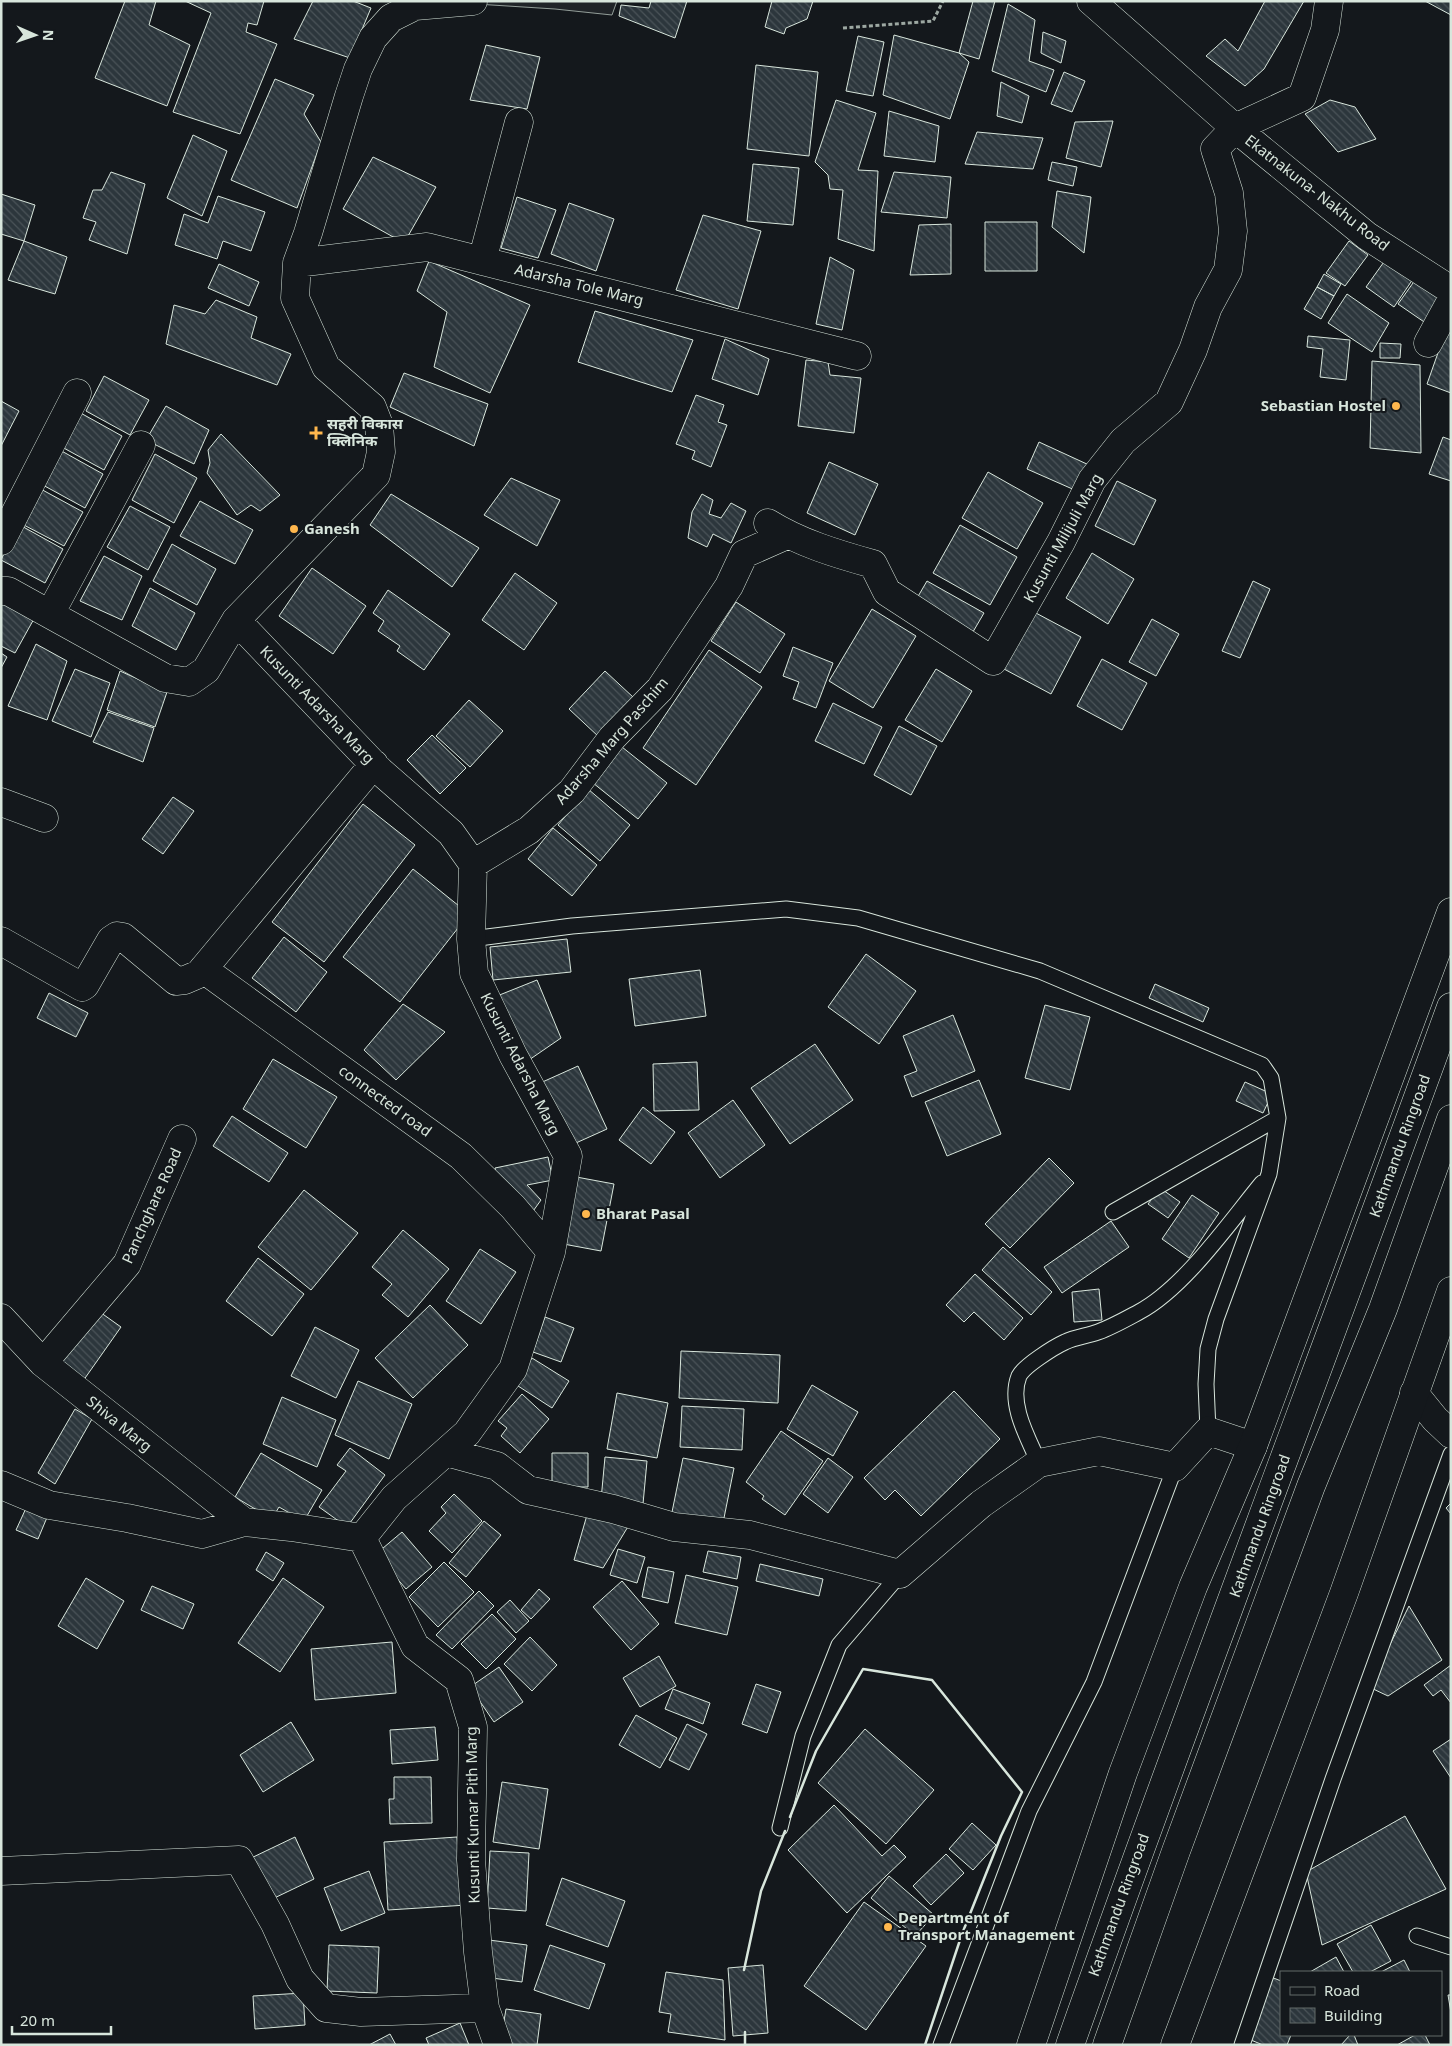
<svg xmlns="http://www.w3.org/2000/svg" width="1452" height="2046" font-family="'Noto Sans','Noto Sans Devanagari',sans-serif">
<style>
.garden{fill:#202428;stroke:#939e99}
.building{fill:url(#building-back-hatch);stroke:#d8e6dc}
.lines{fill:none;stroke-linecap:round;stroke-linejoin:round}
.service-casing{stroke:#d8e6dc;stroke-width:17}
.minor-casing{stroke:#d8e6dc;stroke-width:29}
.primary-casing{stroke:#d8e6dc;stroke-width:29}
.trunk-casing{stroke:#d8e6dc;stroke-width:29}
.path{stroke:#9da8a2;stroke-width:3;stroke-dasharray:4 2.5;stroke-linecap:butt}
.service{stroke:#14181c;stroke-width:15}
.minor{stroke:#14181c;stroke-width:28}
.primary{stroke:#14181c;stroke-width:28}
.trunk{stroke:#14181c;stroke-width:28}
.wall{stroke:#d8e6dc;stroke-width:2.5}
.poi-dot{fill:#ffb74d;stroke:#14181c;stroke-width:2}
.labels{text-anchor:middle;stroke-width:4;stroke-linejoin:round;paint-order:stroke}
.street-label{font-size:15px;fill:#d8e6dc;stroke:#14181c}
.poi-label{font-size:15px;font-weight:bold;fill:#d8e6dc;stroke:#14181c;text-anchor:start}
</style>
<defs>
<pattern id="building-back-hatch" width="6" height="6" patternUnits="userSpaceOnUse" patternTransform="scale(1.25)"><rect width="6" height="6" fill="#2c363c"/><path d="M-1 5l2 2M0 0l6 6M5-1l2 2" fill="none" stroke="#4a5358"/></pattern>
</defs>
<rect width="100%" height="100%" fill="#14181c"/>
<path class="garden" d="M428,1H617L612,15L555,9Z"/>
<path class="building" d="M125,1H156L149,25L190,45L167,106L95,78Z
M264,1L257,25L248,23L246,32L277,44L240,134L173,112L211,13L185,1Z
M313,1H353L371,8L350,58L294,39Z
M651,1H687L675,38L619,16L621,5L649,8Z
M772,1H813L807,19L786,28L784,34L765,27Z
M973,1H995L979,59L959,53Z
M1265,1H1304L1264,69L1245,86L1206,56L1225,39L1238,51Z
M1425,1H1451V15Z
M1008,4L1035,20L1029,61L1054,70L1046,92L992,71Z
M1043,32L1066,41L1061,63L1041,53Z
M894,35L959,53L969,62L950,119L883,95Z
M858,36L884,42L873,96L846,91Z
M486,45L540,57L527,109L470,100Z
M756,65L818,72L809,156L747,149Z
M1064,72L1085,81L1072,112L1051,104Z
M275,79L314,95L304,114L321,142L297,208L231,180Z
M1001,82L1029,96L1022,123L997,116Z
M836,100L876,113L858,170L878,171L874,251L838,239L843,190L830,189L828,175L815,162Z
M1330,100L1355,107L1376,139L1338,152L1305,114Z
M889,111L939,126L935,162L884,156Z
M1113,121L1101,167L1066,158L1075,122Z
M977,132L1043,138L1033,169L965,164Z
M193,135L227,151L202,216L167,198Z
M373,157L436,187L404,243L343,209Z
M1052,162L1077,167L1073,186L1048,180Z
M753,164L799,168L793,225L747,221Z
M111,172L145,184L127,254L89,240L96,222L83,218L93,190H102Z
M894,172L951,177L947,218L881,212Z
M1057,191L1091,197L1084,253L1052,227Z
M1,194L35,205L24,241L1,234Z
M218,196L265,212L251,251L223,241L217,259L175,245L184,214L208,223Z
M517,197L556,210L538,258L501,248Z
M569,203L614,219L596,271L551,254Z
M703,215L761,231L738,309L676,290Z
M985,222H1037V271H985Z
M951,224V274L910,275L919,225Z
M24,241L67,257L55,294L8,280Z
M1349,241L1368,255L1345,286L1326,273Z
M830,257L854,270L842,330L816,324Z
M1386,259L1413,279L1394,307L1366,287Z
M429,261L530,305L490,393L434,367L447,312L417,291Z
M219,264L259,282L249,306L208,288Z
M1324,274L1341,284L1334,296L1317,287Z
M1418,276L1449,298L1430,326L1398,304Z
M1317,287L1334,296L1321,319L1304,309Z
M1347,294L1389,323L1372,352L1328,323Z
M216,300L257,317L251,338L291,354L277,385L166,344L174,305L205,314Z
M595,311L693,340L672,392L578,362Z
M1451,316V393L1427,384Z
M1308,336L1350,340L1346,380L1320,377L1323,349L1307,347Z
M725,339L769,359L758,395L712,379Z
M1380,343L1401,344L1400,358H1380Z
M806,360L828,362L830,375L861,378L854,433L798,426Z
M1372,361L1420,365L1421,453L1370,448Z
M404,373L488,404L474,446L390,407Z
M104,376L149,400L130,435L86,411Z
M696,395L724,405L718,422L727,425L711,467L692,459L695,451L676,444Z
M1,401L19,411L1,446Z
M166,406L209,430L194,464L146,440Z
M77,411L122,436L104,470L60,446Z
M221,434L280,495L260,511L251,505L237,515L207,473L210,463L208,450Z
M1443,437L1451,440V481L1429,474Z
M1039,442L1089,465L1077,491L1027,469Z
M58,449L103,474L85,508L41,484Z
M155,454L197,478L174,523L132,500Z
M829,462L878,484L855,535L807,513Z
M988,472L1043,503L1017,549L962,518Z
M511,478L560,500L537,546L484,515Z
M1117,481L1156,500L1134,545L1095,526Z
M37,487L83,512L64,546L20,523Z
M391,494L479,548L452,587L370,525Z
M702,494L713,500L709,514L721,518L731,503L746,511L731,543L713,534L707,547L688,538L692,512Z
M200,501L253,530L235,564L180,536Z
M130,506L170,527L148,570L107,547Z
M18,524L63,549L45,583L1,560Z
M960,525L1017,557L990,605L933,573Z
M172,544L216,569L197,605L153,581Z
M1092,553L1134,579L1108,624L1066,598Z
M104,556L142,576L122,620L80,601Z
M312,568L366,606L333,654L279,616Z
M515,573L557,603L524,650L482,620Z
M927,581L984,613L970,637L913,605Z
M1253,581L1270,589L1240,658L1222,651Z
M150,588L195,613L176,650L132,626Z
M388,590L450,634L424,670L397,651L400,646L378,631L384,621L373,613Z
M1,597L35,617L15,653L1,646Z
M736,602L785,634L760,673L711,641Z
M872,609L916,636L873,708L829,681Z
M1034,612L1081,637L1051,694L1004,669Z
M1152,619L1179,634L1156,676L1129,662Z
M36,644L67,661L47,720L8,706Z
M793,647L833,663L816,708L793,699L799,682L783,676Z
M709,650L762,687L696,785L643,748Z
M1,653L7,657L1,668Z
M1102,659L1147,683L1122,730L1077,706Z
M75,669L110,683L91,737L52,721Z
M936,669L972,691L942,742L905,720Z
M120,671L167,692L155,727L107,710Z
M605,671L634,698L599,737L569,709Z
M469,700L503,731L470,767L436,736Z
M833,703L882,727L864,764L815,741Z
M108,712L154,728L143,762L93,742Z
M899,726L937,746L911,795L874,775Z
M432,735L466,768L440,794L407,760Z
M622,747L667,783L638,819L593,783Z
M588,789L630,825L600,861L558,825Z
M173,797L194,811L163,854L142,839Z
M363,804L415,845L324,962L272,922Z
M553,828L597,865L572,896L528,859Z
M413,869L469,914L400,1002L343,957Z
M284,937L327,972L296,1012L252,978Z
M567,939L571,972L493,980L490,947Z
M866,954L916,991L879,1044L828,1007Z
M700,970L706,1016L635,1026L629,979Z
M537,980L561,1038L526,1062L492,998Z
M1155,984L1209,1008L1203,1022L1149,998Z
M49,993L88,1013L76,1037L37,1018Z
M403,1004L445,1032L396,1080L364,1050Z
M1045,1005L1090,1017L1070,1090L1025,1078Z
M953,1015L975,1071L912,1097L904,1076L917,1071L903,1036Z
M815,1044L853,1100L790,1144L751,1088Z
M273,1059L337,1097L306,1148L243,1109Z
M697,1062L699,1110L654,1111L653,1064Z
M578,1066L607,1129L567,1147L538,1084Z
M979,1080L1001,1134L947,1156L925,1102Z
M1245,1082L1272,1094L1263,1113L1236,1101Z
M733,1100L765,1145L720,1178L688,1133Z
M643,1107L675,1132L651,1164L619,1140Z
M232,1116L288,1153L269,1182L213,1146Z
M548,1157L553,1180L527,1185L541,1200L531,1214L497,1181L495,1168Z
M1049,1158L1074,1183L1010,1248L985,1224Z
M571,1176L614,1184L601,1251L558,1243Z
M1160,1188L1180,1202L1168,1218L1148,1204Z
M304,1190L358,1233L311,1290L258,1247Z
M1192,1195L1219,1213L1189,1258L1162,1239Z
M1111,1221L1129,1247L1062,1293L1044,1267Z
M403,1230L449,1269L408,1317L382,1295L392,1284L372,1267Z
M1003,1247L1052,1292L1031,1315L982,1270Z
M480,1249L516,1272L481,1324L446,1301Z
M258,1258L304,1294L272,1336L226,1301Z
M975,1274L1023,1318L1004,1340L974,1312L964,1322L946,1305Z
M1099,1289L1102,1320L1074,1322L1072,1292Z
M430,1305L468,1345L413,1398L375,1358Z
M97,1310L121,1327L83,1381L58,1364Z
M545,1317L574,1328L561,1362L533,1352Z
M315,1327L359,1350L336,1398L291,1376Z
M681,1351L780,1355L778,1403L679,1398Z
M532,1358L569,1381L552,1408L515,1384Z
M358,1381L412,1404L389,1459L335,1435Z
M812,1385L858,1412L833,1456L787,1429Z
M954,1391L1000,1439L921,1516L895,1490L885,1500L864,1478Z
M617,1393L668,1403L657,1458L607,1449Z
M522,1394L549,1419L520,1453L501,1436L507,1428L498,1421Z
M282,1397L336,1420L317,1467L263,1444Z
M682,1406L744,1409L742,1450L680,1447Z
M75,1409L92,1419L55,1484L38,1473Z
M781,1431L823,1461L785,1515L762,1499L764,1496L746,1482Z
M350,1448L385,1475L347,1527L319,1507L346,1471L337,1465Z
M261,1453L322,1490L304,1521L279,1507L272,1519L235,1497Z
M552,1453H588V1487H552Z
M605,1457L647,1461L643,1504L601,1500Z
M683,1458L734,1468L722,1528L671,1517Z
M828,1458L853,1477L828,1513L803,1494Z
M454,1494L482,1521L452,1553L429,1531L446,1513L441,1507Z
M1451,1503V1514L1446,1508Z
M27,1506L48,1515L38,1539L16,1530Z
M587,1515L632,1520L603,1568L574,1560Z
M484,1521L501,1535L466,1577L449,1563Z
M402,1532L432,1567L406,1589L376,1554Z
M618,1549L645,1557L637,1583L610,1575Z
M708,1551L741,1557L737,1579L703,1572Z
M266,1552L284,1563L273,1581L256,1570Z
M444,1562L474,1592L438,1627L409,1597Z
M760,1564L823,1579L819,1596L756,1581Z
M648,1567L674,1572L668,1603L642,1597Z
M686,1575L738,1587L727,1635L675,1623Z
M86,1578L124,1601L97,1649L58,1626Z
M283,1578L324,1607L280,1672L238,1643Z
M622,1581L659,1624L631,1650L593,1607Z
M152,1586L194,1604L183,1629L141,1610Z
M539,1589L550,1599L531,1619L521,1610Z
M479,1591L494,1606L452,1649L436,1635Z
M510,1600L529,1621L516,1633L497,1612Z
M1409,1606L1442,1660L1388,1696L1369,1687Z
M492,1614L516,1639L486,1669L461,1644Z
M530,1637L557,1665L532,1691L504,1664Z
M392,1642L396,1693L315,1700L311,1649Z
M659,1656L676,1686L640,1707L623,1678Z
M1451,1665V1703L1441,1690L1433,1696L1424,1685Z
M499,1667L523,1702L494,1722L470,1687Z
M756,1684L781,1692L767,1733L742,1724Z
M673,1689L710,1703L703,1724L665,1709Z
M636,1715L677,1738L660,1768L619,1745Z
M291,1722L314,1760L263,1792L240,1755Z
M687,1724L707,1734L689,1770L669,1760Z
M435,1727L438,1760L392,1764L390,1730Z
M865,1729L934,1790L886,1844L818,1783Z
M1451,1739V1778L1433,1751Z
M394,1777H431L432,1823L390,1824L389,1799H394Z
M502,1782L548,1789L539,1849L493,1842Z
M834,1805L882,1856L894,1845L906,1857L847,1913L788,1850Z
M1405,1816L1446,1889L1322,1945L1306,1872Z
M972,1823L996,1845L973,1870L949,1849Z
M295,1837L314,1879L266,1902L247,1860Z
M457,1837L459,1866L467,1905L388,1910L384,1842Z
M490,1851L529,1853L526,1911L487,1908Z
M946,1854L964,1873L931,1905L913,1886Z
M369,1871L385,1913L341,1931L324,1888Z
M889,1876L934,1915L915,1936L871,1898Z
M562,1878L625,1901L608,1947L546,1925Z
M864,1902L926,1946L866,2030L804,1986Z
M1371,1925L1391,1961L1370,1972H1353L1337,1944Z
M489,1940L527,1945L522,1982L484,1977Z
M329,1945L379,1947L377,1993L327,1991Z
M550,1945L605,1964L589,2009L534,1990Z
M1336,1957L1344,1972H1310Z
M1404,1960L1410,1972H1381Z
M763,1965L768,2033L733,2036L728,1968Z
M666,1972L723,1980L725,2040L668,2032L671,2014L659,2012Z
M1271,1977L1281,1981V2035H1291L1287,2045H1263L1246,2038Z
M303,1993L305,2025L255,2029L253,1996Z
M1448,1995H1451V2013Z
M506,2009L541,2014L537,2045H500Z
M460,2023L469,2045H429L426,2038Z
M390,2034L396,2045H369Z
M1350,2035H1354L1358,2045H1341Z
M1415,2035H1425L1430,2045H1397Z"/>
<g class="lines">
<g class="service-casing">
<path id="service" d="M471,939L572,926L786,909L858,918L1040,971L1262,1065L1271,1078L1278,1118L1269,1174L1216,1319L1208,1349L1206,1384L1208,1431
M1113,1212L1278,1118
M1039,1463C1028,1438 1008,1404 1019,1376C1024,1366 1054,1347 1065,1342C1075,1337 1087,1336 1098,1332C1112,1327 1126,1319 1139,1312C1184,1288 1229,1223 1262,1183
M780,1828L803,1736L839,1645L900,1574
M1417,1936L1451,1947
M941,2045L1029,1811L1094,1682L1175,1467
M1242,2045L1333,1779L1451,1454"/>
</g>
<g class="minor-casing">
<path id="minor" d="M1091,1L1235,128L1367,236L1451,290
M482,261L519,122
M297,263L427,247L857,356
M1428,343L1451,301
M768,523C800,543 837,554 873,564L887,592L993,661L1061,542L1092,480L1123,441L1169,402L1193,350L1208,307L1228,270L1233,231L1229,193L1215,149L1235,128L1302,97L1325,30L1329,1
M1,541L77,393
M1,591H8L165,678L189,682L206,670L236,620L376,475L381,452L379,425L372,407L326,367L295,298L297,263L308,233L349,96L358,69L373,38L391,18L415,6L473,1
M50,614L141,445
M236,620L380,771L451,833L473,864L471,939L474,973L513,1055L568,1156L551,1252L513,1369L467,1433L394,1498L362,1538
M1,802L44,818
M473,864L529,830L572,791L612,738L660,689L729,586L744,554L787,535
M1,941L82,987L85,985L111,940L117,936L123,937L176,981L185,980L199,974L374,764
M203,969L461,1156L513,1207L551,1252
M1,1318L43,1363L244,1522
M43,1363L127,1264L182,1139
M1414,1393L1435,1419L1451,1434
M446,1452L497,1466L528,1490L613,1509L674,1527L750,1535L900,1574L981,1504L1039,1463L1099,1451L1175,1467L1208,1431L1253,1446
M1,1485L49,1505L127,1518L202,1534L244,1522L291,1527L362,1538L415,1646L459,1680L473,1727L471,1860L478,1952L485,2008L498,2045
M1,1871L239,1860L275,1924L300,1979L326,2008L361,2012L485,2008"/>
</g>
<g class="primary-casing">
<path id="primary" d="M1031,2045L1123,1773L1193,1587L1253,1446L1451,912
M1175,2045L1344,1593L1451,1291"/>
</g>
<g class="trunk-casing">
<path id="trunk" d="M1070,2045C1193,1697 1325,1353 1451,1007
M1107,2045L1176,1851L1311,1486L1383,1309L1451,1119"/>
</g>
<path class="path" d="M843,28L933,21L943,1"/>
<use href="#service" class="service"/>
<use href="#minor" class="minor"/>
<use href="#primary" class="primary"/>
<use href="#trunk" class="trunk"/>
<path class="wall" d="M790,1817L816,1751L863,1669L932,1680L1022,1792L1001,1836L962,1934L925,2045
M744,1970L761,1891L785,1831
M745,2032V2045"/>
</g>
<g class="poi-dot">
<circle cx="1396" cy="406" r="5"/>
<path d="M313.5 425.5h5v5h5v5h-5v5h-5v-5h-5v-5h5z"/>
<circle cx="294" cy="529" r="5"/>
<circle cx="586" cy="1214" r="5"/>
<circle cx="888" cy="1927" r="5"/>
</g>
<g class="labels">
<g class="street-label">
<text transform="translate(1317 193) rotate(38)" y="5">Ekatnakuna- Nakhu Road</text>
<text transform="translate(579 285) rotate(14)" y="5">Adarsha Tole Marg</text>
<text transform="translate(1063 538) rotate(-61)" y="5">Kusunti Milijuli Marg</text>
<text transform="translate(317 705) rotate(46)" y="5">Kusunti Adarsha Marg</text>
<text transform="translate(612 741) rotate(-49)" y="5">Adarsha Marg Paschim</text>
<text transform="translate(520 1064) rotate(63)" y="5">Kusunti Adarsha Marg</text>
<text transform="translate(385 1101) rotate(36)" y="5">connected road</text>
<text transform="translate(1400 1146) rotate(-70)" y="5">Kathmandu Ringroad</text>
<text transform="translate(152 1206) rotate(-66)" y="5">Panchghare Road</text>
<text transform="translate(119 1424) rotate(39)" y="5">Shiva Marg</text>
<text transform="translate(1260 1526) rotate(-70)" y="5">Kathmandu Ringroad</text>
<text transform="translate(473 1815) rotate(-91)" y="5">Kusunti Kumar Pith Marg</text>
<text transform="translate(1119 1905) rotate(-70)" y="5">Kathmandu Ringroad</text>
</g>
<g class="poi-label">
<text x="1386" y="411" text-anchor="end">Sebastian Hostel</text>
<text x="327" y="429">सहरी विकास<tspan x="327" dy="17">क्लिनिक</tspan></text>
<text x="304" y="534">Ganesh</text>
<text x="596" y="1219">Bharat Pasal</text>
<text x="898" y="1923">Department of<tspan x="898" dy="17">Transport Management</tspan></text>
</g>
</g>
<rect width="1452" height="2046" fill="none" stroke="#d8e6dc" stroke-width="5"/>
<rect x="1280" y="1971" width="162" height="65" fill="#14181c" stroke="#626a69"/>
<rect x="1290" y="1987" width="25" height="8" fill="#14181c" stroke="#626a69"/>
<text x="1324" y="1996" font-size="15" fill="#d8e6dc">Road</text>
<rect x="1290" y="2008" width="25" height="15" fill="url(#building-back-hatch)" stroke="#626a69"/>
<text x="1324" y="2021" font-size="15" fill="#d8e6dc">Building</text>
<g transform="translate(35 35) rotate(92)" stroke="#14181c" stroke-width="4" paint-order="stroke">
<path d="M0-4L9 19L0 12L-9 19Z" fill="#d8e6dc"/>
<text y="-8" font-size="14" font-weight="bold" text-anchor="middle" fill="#d8e6dc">N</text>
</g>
<path d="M12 2026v8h99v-8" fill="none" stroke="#d8e6dc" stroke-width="2.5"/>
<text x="20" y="2026" font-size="15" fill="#d8e6dc" stroke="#14181c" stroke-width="4" paint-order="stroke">20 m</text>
</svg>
